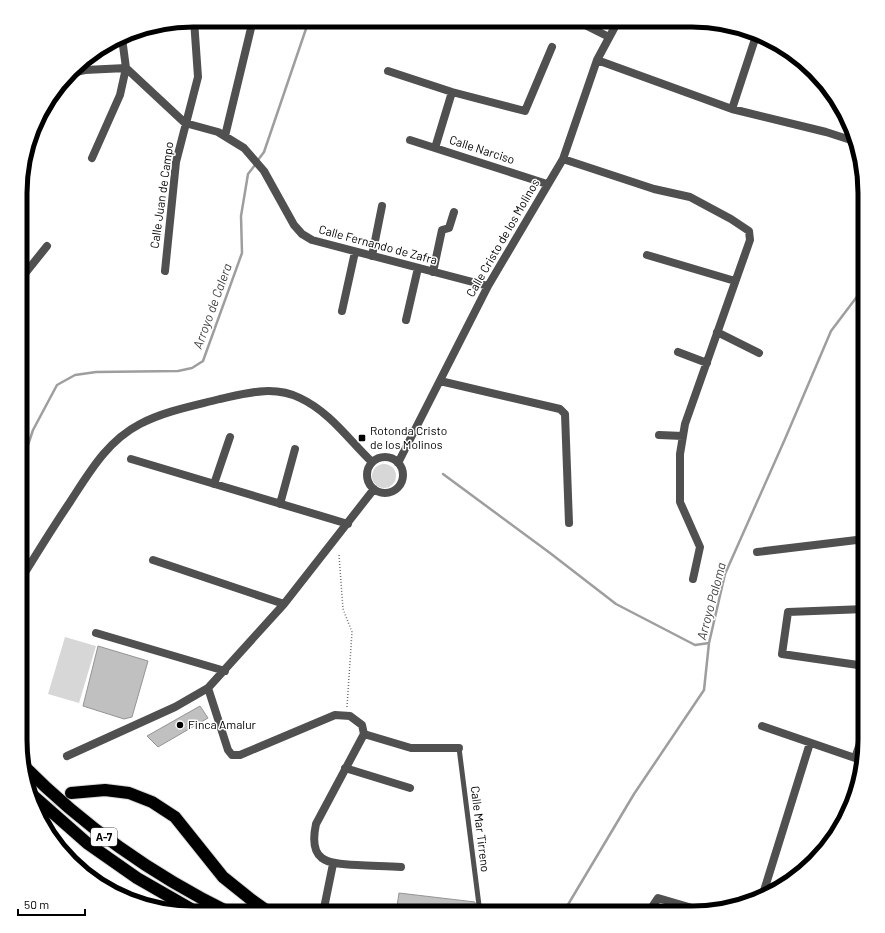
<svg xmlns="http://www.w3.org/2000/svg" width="885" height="933" font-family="Barlow,sans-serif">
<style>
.green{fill:#d7d7d7}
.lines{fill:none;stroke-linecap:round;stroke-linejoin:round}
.stream{stroke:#9e9e9e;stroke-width:2.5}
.building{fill:#c0c0c0;stroke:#949494}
.highway-tunnel{stroke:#d9d9d9;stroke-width:12;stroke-dasharray:12 6;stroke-linecap:butt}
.highway-casing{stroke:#dbdbdb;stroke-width:14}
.path{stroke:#727272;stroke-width:1.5;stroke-dasharray:1 2;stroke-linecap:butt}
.lane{stroke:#505050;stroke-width:5}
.street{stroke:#505050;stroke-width:8}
.highway{stroke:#000;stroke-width:12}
.poi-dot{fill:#000;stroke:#fff;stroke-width:1.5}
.labels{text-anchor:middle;stroke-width:3;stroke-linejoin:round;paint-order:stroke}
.shield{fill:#fff;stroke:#4c4c4c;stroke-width:1}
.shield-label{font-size:11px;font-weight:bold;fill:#000}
.street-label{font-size:12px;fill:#000;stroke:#fff}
.poi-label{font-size:12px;fill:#000;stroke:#fff;text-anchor:start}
.water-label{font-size:13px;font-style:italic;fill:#3f3f3f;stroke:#fff}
.rim{fill:none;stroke:#000;stroke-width:5}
</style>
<rect width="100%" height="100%" fill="#fff"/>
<path class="green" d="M372 476a12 12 0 1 1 24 0a12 12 0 1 1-24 0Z
M65,637L96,646L79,703L48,694Z"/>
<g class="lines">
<path class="stream" d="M258,160L264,152L309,20
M443,474L550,553L616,604L695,645L709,643
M22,478L26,451L33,430L57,385L75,375L96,372L178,371L192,368L203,361L242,253L241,216L248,174L255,165
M21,536L25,524L22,508
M563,913L634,794L704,690L709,643L725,574L785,439L831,331L865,286"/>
</g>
<path class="building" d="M98,646L148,661L132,717L124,719L83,706Z
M200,706L208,718L158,747L147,736Z
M399,893L475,902L476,913H396Z"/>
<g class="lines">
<path class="highway-tunnel" d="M37,812L60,797L71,793"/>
<g class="highway-casing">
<path id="highway" d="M23,765C83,826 153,875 230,913
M29,792L87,843L137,878L198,913
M71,793L105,790L129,793L152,802L175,817L223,877L253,901L270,913"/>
</g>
<path class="path" d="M339,555L343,609L352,632L347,707"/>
<path class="lane" d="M459,748L480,913"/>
<path class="street" d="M577,21L609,37
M597,60L732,109L826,132L857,142
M388,71L452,92L525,111L552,47
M71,73L85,70L126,68L185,123L218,132L244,148L264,171L294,225L302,234L312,240L488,286
M732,109L756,36
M225,136L253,20
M410,140L547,184
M435,148L452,92
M92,158L120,95L126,68L122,38
M563,159L654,189L690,197L731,219L749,231L750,240L685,424L680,454V502L700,547L693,579
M647,255L735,281
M372,256L382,206
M165,271L176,162L198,77L194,20
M433,272L442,230L449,228L454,212
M23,276L47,246
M342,311L355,252
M406,320L418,268
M717,332L759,353
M678,352L707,363
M440,381L560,409L565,414L569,523
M659,435L683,436
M367 475a18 18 0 1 1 36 0a18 18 0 1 1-36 0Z
M131,459L348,524
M398,463L488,286L563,159L597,60L618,21
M214,484L230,437
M280,504L295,449
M757,552L865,539
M153,560L284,604
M21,579C37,553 53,527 70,502C89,473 107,441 140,424C165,411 193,406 220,399C247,393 274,385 300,398C330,412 349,440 372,462
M865,609L788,612L782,654L865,666
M96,633L225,671
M208,688L228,750L232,755H240L335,715L350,716L362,725L364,734L316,824C308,861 326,864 357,865C372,866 386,866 401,867
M762,726L855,758L865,729
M364,734L411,748H459
M67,756L175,707L208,688L284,604L374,489
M345,768L410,788
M762,897L810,743
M323,913L333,864
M648,913L658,898L706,912"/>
<use href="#highway" class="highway"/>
</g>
<g class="poi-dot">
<rect x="358" y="434" width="8" height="8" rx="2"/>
<circle cx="180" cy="725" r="4"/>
</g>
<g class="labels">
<rect class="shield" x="91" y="828" width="26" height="18" rx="3"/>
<g class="shield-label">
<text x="104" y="841">A-7</text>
</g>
<g class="street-label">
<text transform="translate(482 150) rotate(18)" y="4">Calle Narciso</text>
<text transform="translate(162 195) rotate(-82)" y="4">Calle Juan de Campo</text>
<text transform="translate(503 238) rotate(-60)" y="4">Calle Cristo de los Molinos</text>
<text transform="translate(378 245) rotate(15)" y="4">Calle Fernando de Zafra</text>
<text transform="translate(480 829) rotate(83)" y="4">Calle Mar Tirreno</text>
</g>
<g class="poi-label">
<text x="370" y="435">Rotonda Cristo<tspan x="370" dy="14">de los Molinos</tspan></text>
<text x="188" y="729">Finca Amalur</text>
</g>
<g class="water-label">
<text transform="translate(212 306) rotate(-70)" y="5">Arroyo de Calera</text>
<text transform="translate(711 601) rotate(-75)" y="5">Arroyo Paloma</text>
</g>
</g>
<path d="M0 0H885V933H0ZM193 27H692A166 166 0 0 1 858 193V740A166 166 0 0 1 692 906H193A166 166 0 0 1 27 740V193A166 166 0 0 1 193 27Z" fill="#fff" fill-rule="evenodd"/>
<path class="rim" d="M193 27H692A166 166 0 0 1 858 193V740A166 166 0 0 1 692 906H193A166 166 0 0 1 27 740V193A166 166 0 0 1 193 27Z"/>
<path d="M18 909v6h67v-6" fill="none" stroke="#000000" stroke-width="2"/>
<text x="24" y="909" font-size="12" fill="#000000" stroke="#ffffff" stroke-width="3" paint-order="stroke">50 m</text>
</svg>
